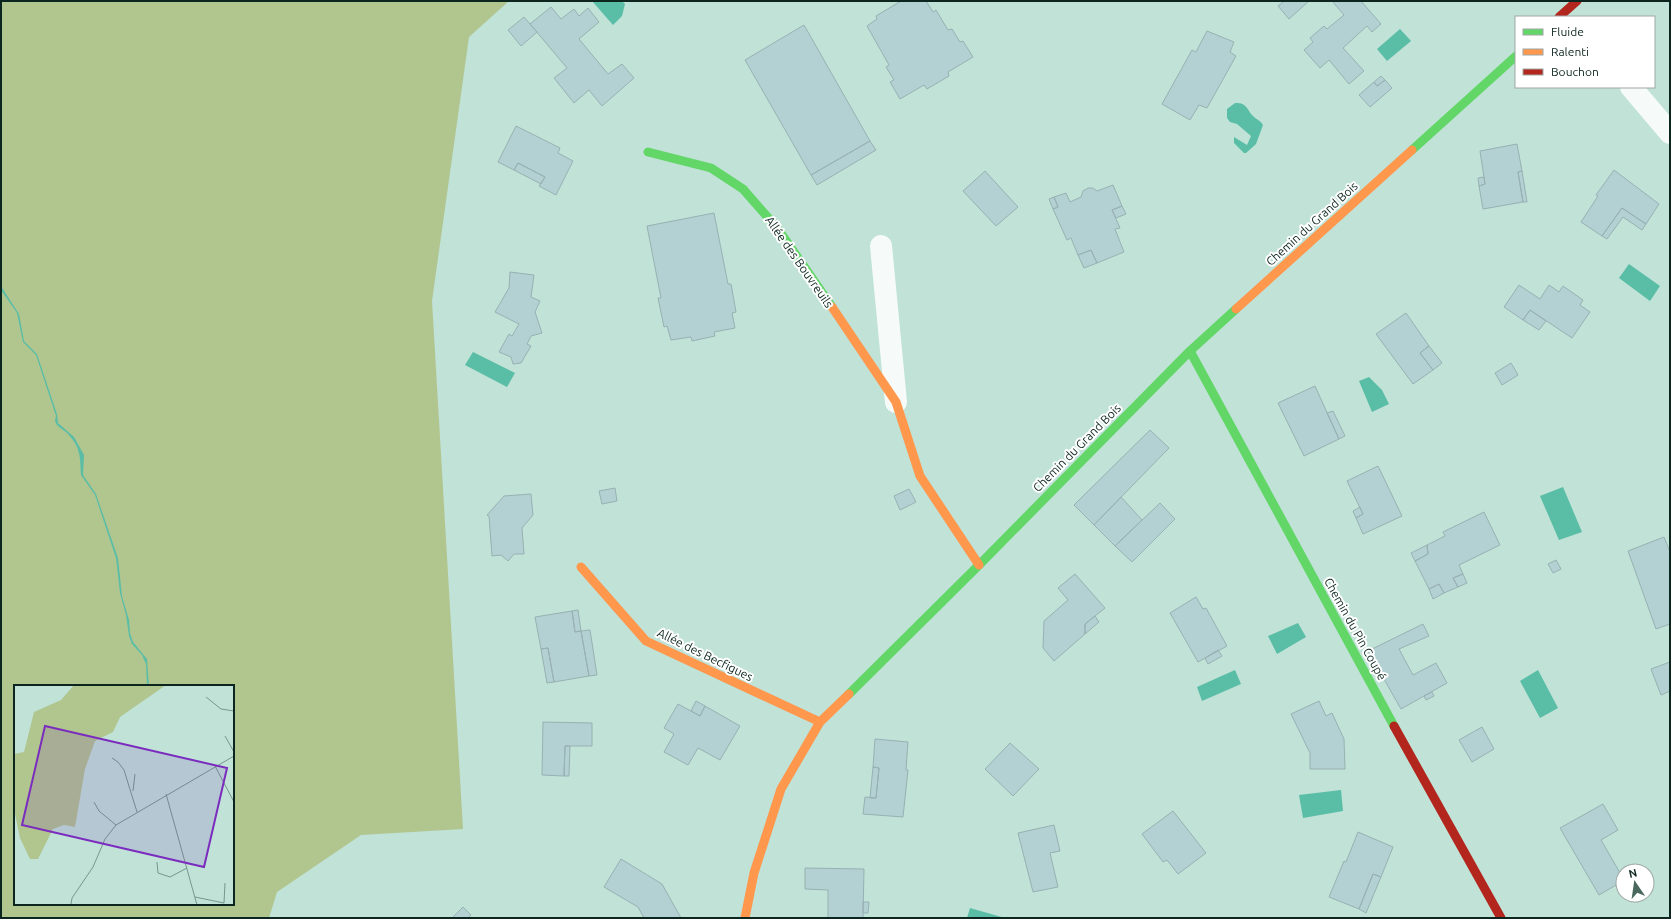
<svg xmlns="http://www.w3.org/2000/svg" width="1671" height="919" font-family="Ubuntu,sans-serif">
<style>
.forest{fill:#b1c58f;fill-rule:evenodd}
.water{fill:#5abda6}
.building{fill:#b3d0d3;stroke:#98b1b2}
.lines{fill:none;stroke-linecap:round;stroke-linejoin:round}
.street{stroke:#f6fbf9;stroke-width:22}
.fast{stroke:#63d668;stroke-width:9}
.slow{stroke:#ff974d;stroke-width:9}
.jam{stroke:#b3261e;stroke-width:9}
.labels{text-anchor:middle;stroke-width:4;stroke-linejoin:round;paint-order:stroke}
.street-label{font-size:12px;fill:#0c261f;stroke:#fff}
.inset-road{fill:none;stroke:#78978d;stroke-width:1}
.view{fill:#7b2cbf;fill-opacity:0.15;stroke:#7b2cbf;stroke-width:2}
.inset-edge{fill:none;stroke:#0c261f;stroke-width:2}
</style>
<rect width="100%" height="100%" fill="#c0e2d7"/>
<path class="forest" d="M1,1H509L469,37L432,301L463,829L361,835L277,892L269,918H1ZM15,686H233V904H15Z"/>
<path class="water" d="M592,1H622L625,4L622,16L613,25Z
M1400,29L1411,41L1387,61L1377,49Z
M1235,103C1247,102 1247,110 1253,116C1257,120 1260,120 1263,125L1256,144L1246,153H1244L1234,143V137L1247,145L1251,136L1237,124L1230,122L1227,118V109Z
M1629,264L1660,286L1650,301L1619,278Z
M1,286L19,314L24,341L37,354L57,414L58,423L74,437L84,455L83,475L96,494L118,558L122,596L129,620L130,633L133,642L147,659L149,686H147L146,664L142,655L132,644L129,636L126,615L120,593L116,558L95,495L81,475C80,456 81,447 66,432C61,428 57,427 55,421L56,416L36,355L23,342L17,313L1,290Z
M473,352L515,373L507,387L465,365Z
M1369,377L1382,390L1389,404L1372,412L1359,381Z
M1563,487L1582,532L1559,540L1540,496Z
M1298,623L1306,637L1277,654L1268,636Z
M1235,670L1241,684L1202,701L1197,687Z
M1538,670L1558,708L1540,718L1520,681Z
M1341,790L1343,811L1303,818L1299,795Z
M970,908L1005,918H967Z"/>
<path class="building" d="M901,1H926L933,12L936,10L948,30L952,29L960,42L963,41L973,57L948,72L949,76L927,89L924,85L900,99L890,82L894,80L886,67L889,65L867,26L877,19L876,16Z
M1284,1H1309L1289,19L1278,6Z
M1332,1H1361L1381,24L1372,32L1367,26L1343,48L1364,71L1349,84L1329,60L1320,68L1304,50L1313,42L1310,38L1324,26L1327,29L1344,15Z
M551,7L561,19L574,9L579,16L588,8L599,22L579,39L608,74L622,64L634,78L602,106L589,90L574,103L554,78L567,68L530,24Z
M524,17L537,32L521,46L508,30Z
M804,25L870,141L811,175L745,60Z
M1207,31L1234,42L1230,52L1236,56L1207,108L1199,105L1190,120L1162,104L1192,50L1196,52Z
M1381,76L1385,80L1377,86L1374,82Z
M1385,80L1392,88L1370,107L1359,95L1374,82L1377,86Z
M516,126L560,148L558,153L573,161L556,195L539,186L545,177L518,163L514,170L498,162Z
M870,141L876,150L817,185L811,175Z
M1517,144L1522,171L1518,172L1523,202L1483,209L1479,186L1485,184L1480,151Z
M518,163L545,177L541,184L514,170Z
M1614,170L1659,204L1646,224L1622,208L1602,236L1581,222L1598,196L1596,195Z
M985,171L1018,207L996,226L963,191Z
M1522,171L1527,202H1523L1518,172Z
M1484,177L1485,184L1479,186L1478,178Z
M1113,185L1122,206L1112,210L1120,228L1115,229L1124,252L1097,263L1091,250L1078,255L1071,238L1067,240L1053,209L1058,207L1054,197L1066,193L1070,202L1081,197L1083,191L1088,188H1093L1097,191Z
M1054,197L1058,207L1053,209L1049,199Z
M1122,206L1126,214L1116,218L1112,210Z
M1622,208L1646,224L1642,230L1623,217L1607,239L1602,236Z
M714,213L728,284H731L736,312L732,313L735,328L714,332L715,336L692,341L691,337L671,340L667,326L664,327L658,298H661L647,226Z
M1091,250L1097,263L1084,268L1078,255Z
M510,272L534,275L531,297L540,301L535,312L542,333L531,336L527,344L531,346L521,363L513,364L511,357L499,352L509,334L512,336L519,324L495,312L509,288Z
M1519,285L1540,299L1549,285L1559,292L1563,286L1583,300L1580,305L1590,312L1572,338L1530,310L1523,320L1504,307Z
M1530,310L1546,321L1539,330L1523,320Z
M1406,313L1429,346L1420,353L1433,370L1413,384L1376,334Z
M1429,346L1442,363L1433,370L1420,353Z
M1511,363L1518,375L1502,385L1495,373Z
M1315,386L1339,439L1304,456L1278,403Z
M1333,411L1345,436L1339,439L1327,413Z
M1150,430L1169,448L1094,525L1074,505Z
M1378,466L1402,516L1363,534L1356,518L1363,514L1347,481Z
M615,488L617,501L602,504L599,491Z
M909,489L916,502L900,510L894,496Z
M531,494L533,515L522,528L524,554H514L508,561L501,555L492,556L489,516L487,515L504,496Z
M1121,497L1142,520L1115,546L1094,525Z
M1160,503L1175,519L1132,562L1115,546Z
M1360,507L1363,514L1356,518L1353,511Z
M1484,512L1500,545L1459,565L1463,574L1453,578L1458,587L1444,593L1439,584L1429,589L1415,561L1428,554L1427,545L1445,536L1443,532Z
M1664,537L1670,552V624L1656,629L1628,551Z
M1427,545L1428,554L1415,561L1411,553Z
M1556,560L1561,569L1553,573L1548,564Z
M1075,574L1105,608L1085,624V634L1054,661L1043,648L1044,621L1068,600L1058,588Z
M1463,574L1467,583L1458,587L1453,578Z
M1439,584L1444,593L1433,599L1429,589Z
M1196,597L1203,609L1206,608L1227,646L1198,662L1170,613Z
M578,610L581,631L575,632L572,611Z
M572,611L575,632L581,631L589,676L554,682L548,648L541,649L535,617Z
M1095,616L1099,622L1085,634V624Z
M1423,624L1429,636L1399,649L1413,675L1436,663L1447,683L1401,709L1368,651Z
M590,630L597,675L589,676L581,631Z
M548,648L554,682L547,683L541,649Z
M1218,650L1222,656L1208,664L1205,658Z
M1670,662V691L1661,695L1651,669Z
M1432,692L1434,696L1426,700L1424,696Z
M696,701L705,706L700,716L691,711Z
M1319,701L1326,716L1332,713L1344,739L1345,769H1310V753L1291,714Z
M678,704L700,716L705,706L740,726L720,760L698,748L688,765L664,752L674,734L664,728Z
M543,722L592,723V746H565L564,776L542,775Z
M1482,727L1494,749L1472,762L1459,740Z
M875,739L908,742L906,770H908L903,817L863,814L865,797L876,798L879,768L873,767Z
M1010,743L1039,769L1013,796L985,769Z
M565,746H570L569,776H564Z
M873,767L879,768L876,798H870Z
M1603,804L1618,830L1601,840L1623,878V881L1599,895L1560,828Z
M1173,811L1206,853L1178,874L1167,860L1163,862L1142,834Z
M1054,825L1060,851L1050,853L1058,887L1033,892L1018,833Z
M1358,832L1393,847L1381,877L1373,874L1359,909L1329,897L1344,861L1346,862Z
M621,859L662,884L681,918H644L638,907L604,887Z
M805,868L864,869L863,918H828V890L805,889Z
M1373,874L1381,877L1366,913L1359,909Z
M863,902H869L868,913H863Z
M463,907L471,915L468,918H452Z"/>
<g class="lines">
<path class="street" d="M1631,87L1670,133
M881,246L896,402"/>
<path class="fast" d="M1412,150L1516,56
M648,152L711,168L743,189L778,229L832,307
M1190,351L1394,726
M849,694L979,565L1190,351L1236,309"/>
<path class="slow" d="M832,307L896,402L920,476L979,565
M1236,309L1412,150
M581,567L646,641L820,722
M745,918L754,873L781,789L820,722L849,694"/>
<path class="jam" d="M1559,17L1577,1
M1394,726L1501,918"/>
</g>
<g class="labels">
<g class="street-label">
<text transform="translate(1312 224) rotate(-42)" y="4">Chemin du Grand Bois</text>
<text transform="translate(799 262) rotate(55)" y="4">Allée des Bouvreuils</text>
<text transform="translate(1077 448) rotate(-45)" y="4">Chemin du Grand Bois</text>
<text transform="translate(1355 629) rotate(61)" y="4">Chemin du Pin Coupé</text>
<text transform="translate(705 655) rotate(26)" y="4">Allée des Becfigues</text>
</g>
</g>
<g transform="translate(14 685)">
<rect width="220" height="220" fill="#c0e2d7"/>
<path d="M60,0H152L106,32L99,47L81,56L71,84L61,142L50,140L39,144L24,174H16L6,153L0,124V69L10,67L20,27L47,15Z" fill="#b1c58f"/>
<path class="inset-road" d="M192,12L207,24L220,26M211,51L220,67M98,73L104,77L110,85L123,127M201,81L220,117M119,106L121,89M152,109L183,220M80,117L85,126L102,140M143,177L144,188L156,192L173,183M181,212L210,218L211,198M57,219L58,213L79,182L91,154L102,140L220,71M52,220H65"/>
<path class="view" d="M31,41L213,83L190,182L8,140Z"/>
<rect width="220" height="220" class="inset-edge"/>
</g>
<rect width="1671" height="919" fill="none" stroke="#0c261f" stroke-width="4"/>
<rect x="1515" y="16" width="140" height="72" fill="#ffffff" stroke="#9ea8a5"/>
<rect x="1523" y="29" width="20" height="6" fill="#63d668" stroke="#9ea8a5"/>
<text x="1551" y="36" font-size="12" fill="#0c261f">Fluide</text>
<rect x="1523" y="49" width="20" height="6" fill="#ff974d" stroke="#9ea8a5"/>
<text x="1551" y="56" font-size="12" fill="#0c261f">Ralenti</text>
<rect x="1523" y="69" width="20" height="6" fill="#b3261e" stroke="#9ea8a5"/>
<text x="1551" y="76" font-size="12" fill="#0c261f">Bouchon</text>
<g transform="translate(1635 883) rotate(347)"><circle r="19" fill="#ffffff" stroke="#9ea8a5"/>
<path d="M0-3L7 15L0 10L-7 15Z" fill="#4b685f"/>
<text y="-6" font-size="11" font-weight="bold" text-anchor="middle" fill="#0c261f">N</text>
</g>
</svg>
